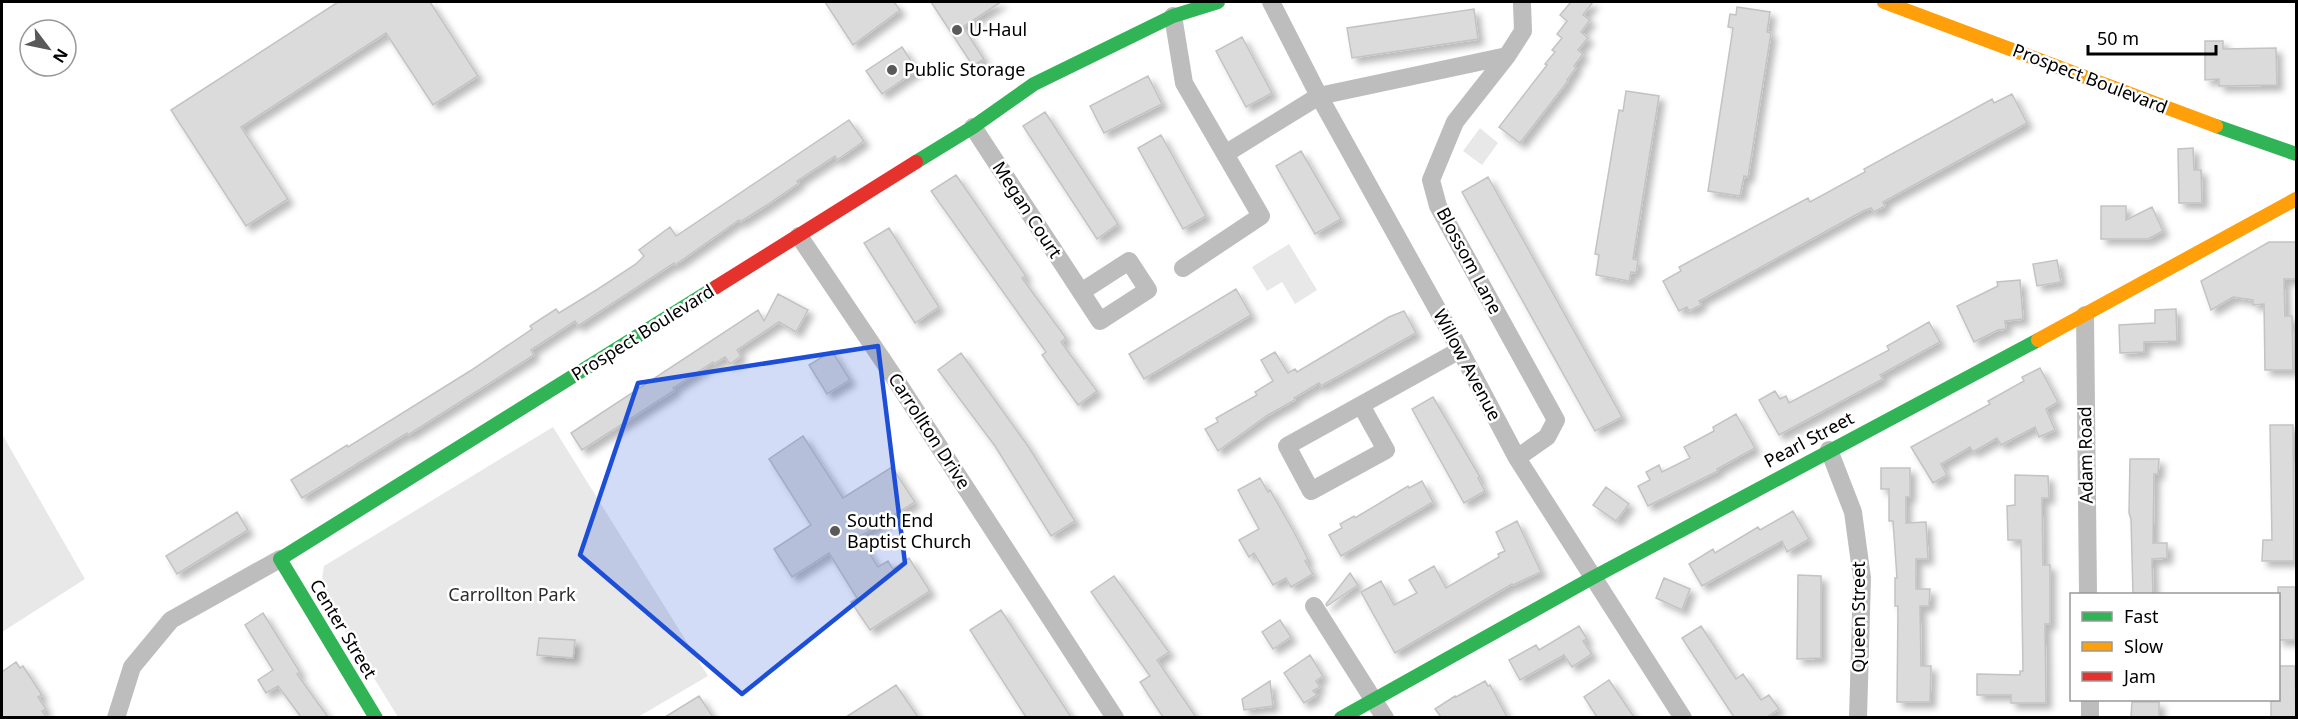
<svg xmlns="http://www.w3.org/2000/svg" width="2298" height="719" font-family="'Noto Sans',sans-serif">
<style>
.green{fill:#e8e8e8}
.building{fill:#dbdbdb;stroke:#c3c3c3;stroke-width:1.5;filter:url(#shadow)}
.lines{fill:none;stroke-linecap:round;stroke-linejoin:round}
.street{stroke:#bdbdbd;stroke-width:18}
.fast{stroke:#30b455;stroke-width:14}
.slow{stroke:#ff9f0a;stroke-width:14}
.jam{stroke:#e5322d;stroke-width:14}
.marked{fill:#1d4ed8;fill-opacity:0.2;stroke:#1d4ed8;stroke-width:4.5;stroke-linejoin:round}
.poi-dot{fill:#595959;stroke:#fff;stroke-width:2}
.labels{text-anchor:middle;stroke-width:5;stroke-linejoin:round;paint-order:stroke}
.poi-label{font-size:18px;fill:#000;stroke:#fff;text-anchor:start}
.street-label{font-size:18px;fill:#000;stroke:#fff}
.park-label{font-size:18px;fill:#2c2c2c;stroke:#fff}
</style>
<defs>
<filter id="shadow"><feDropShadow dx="5.5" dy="5.5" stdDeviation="3" flood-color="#0004"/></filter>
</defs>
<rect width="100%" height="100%" fill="#fff"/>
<path class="green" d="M1480,128L1498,143L1482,165L1463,151Z
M1289,244L1317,290L1295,304L1282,282L1267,291L1252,267Z
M553,427L708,676L638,717H398L320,591L324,566Z
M2,434L85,579L2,632Z"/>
<path class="building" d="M338,2H430L478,76L433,105L386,33L241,127L288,199L246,226L171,110Z
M825,2H894L900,10L853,45Z
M931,2H1001L963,27L984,59L973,66Z
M1571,2H1593L1583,15L1590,20L1581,32L1588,38L1578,50L1583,54L1574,66L1576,68L1567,80L1568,81L1520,143L1499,127L1547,65L1545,64L1555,52L1552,50L1562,38L1557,34L1567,21L1560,15Z
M1737,7L1770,12L1767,32L1771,33L1748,177L1744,176L1740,196L1708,191L1733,28L1728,27L1730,14L1736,15Z
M1474,9L1478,39L1352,58L1347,28Z
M1242,37L1272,93L1246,107L1216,51Z
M2205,41H2223V49L2276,48L2277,85L2219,86V79L2205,80Z
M902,47L917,70L882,94L866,71Z
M1148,76L1162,104L1104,133L1090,106Z
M1626,91L1659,96L1633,259L1638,260L1636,273L1631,272L1629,281L1596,275L1599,255L1595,254L1619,110L1623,111Z
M2012,94L2027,123L2020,127L1883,202L1885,206L1874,212L1871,208L1863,211L1699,301L1701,305L1689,311L1687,307L1679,311L1663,281L1681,271L1679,267L1808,198L1810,202L1865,172L1864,169L1992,99L1994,103Z
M1045,112L1118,224L1097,239L1023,126Z
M849,120L864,141L837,160L835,156L797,181L799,183L767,205L740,222L739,220L675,265L674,263L578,326L575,321L531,350L534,355L408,435L407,433L302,498L291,480L347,445L348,447L470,371L532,329L530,326L556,309L559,313L598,289L636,264L644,256L639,250L670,227L676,236Z
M1161,135L1206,216L1183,229L1138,148Z
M2193,148L2194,170H2201L2202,203H2179L2178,149Z
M1301,151L1341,219L1315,234L1276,166Z
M956,175L1026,276L1022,278L1066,338L1061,342L1097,391L1078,405L1042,355L1046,352L931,191Z
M1488,177L1622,417L1595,431L1462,192Z
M2101,206H2126V220L2152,207L2163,231L2148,239H2101Z
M889,228L939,307L915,323L864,243Z
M2269,242H2296V279H2284L2285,316H2292L2293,370H2265L2264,304L2253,305V300L2233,297L2211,310L2201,281Z
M2057,260L2061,282L2037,286L2033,264Z
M2020,280L2023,319L2005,321L2006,329L1998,330L1974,342L1957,306L1998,286L1997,282Z
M1236,289L1251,315L1144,379L1129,354Z
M778,294L808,310L796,332L779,322L737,350L741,356L730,364L725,357L714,364L713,362L673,388L675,390L582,450L571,433L758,310L764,321Z
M2176,309L2177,341L2144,342V352L2120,353L2119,325L2155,323V310Z
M1404,311L1416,333L1321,386L1319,383L1294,398L1295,400L1268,415L1218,451L1205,429L1218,422L1216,418L1257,395L1255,392L1273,381L1261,360L1275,352L1288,373L1295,369L1297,372L1389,317Z
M1929,322L1940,342L1880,375L1883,379L1779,435L1759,400L1775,391L1780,399L1786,396L1789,403L1889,350L1887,346Z
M832,351L850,380L827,394L809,365Z
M961,353L1028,446L1075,521L1051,536L995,446L938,370Z
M2040,368L2058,402L2046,409L2055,430L2039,437L2035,427L2001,445L1997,438L1973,452L1970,447L1941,464L1947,475L1933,483L1911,447L1990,404L1988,401L2024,381L2022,377Z
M1433,397L1480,477L1478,478L1485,491L1464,503L1412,409Z
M1736,414L1755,448L1717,469L1718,471L1648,506L1638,486L1650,480L1646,472L1659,465L1662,472L1690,458L1684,447L1714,431L1713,427Z
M2270,425H2293L2294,561H2262L2263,540H2272Z
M803,436L843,498L892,467L915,502L859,537L878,567L888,561L893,569L909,558L930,591L870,630L851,602L857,598L829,553L792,577L774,549L811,525L769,459Z
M2130,459H2159L2158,474H2154L2153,543H2167V558L2152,559L2153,594H2133L2131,519L2129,513Z
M1881,468H1910V497H1906V523L1926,522L1928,559H1916V589H1930L1929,606H1920L1921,666H1931L1930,702H1897L1898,606H1895V578H1897L1893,521H1889V489H1881Z
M2015,475L2048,476L2049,498H2042L2043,565H2050V624H2045L2046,703H2011V695H1977V674L2020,675V671H2023L2021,540H2008L2007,506L2015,505Z
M1260,478L1268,492L1270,490L1294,532L1308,559L1305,561L1313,574L1291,587L1286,578L1273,585L1254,553L1249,557L1239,540L1259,529L1238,490Z
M1422,481L1433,502L1341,556L1329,535L1342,528L1340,524L1354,516L1355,518L1408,486L1409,488Z
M1606,487L1629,504L1616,521L1593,505Z
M1793,511L1809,539L1787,552L1782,541L1702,586L1689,564L1713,549L1715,553L1758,527L1760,530Z
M237,512L248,530L177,574L166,556Z
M1517,521L1541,572L1513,585L1512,584L1395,653L1361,592L1381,581L1394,605L1417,593L1409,580L1434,566L1446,588L1499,557L1498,554L1505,551L1496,532Z
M1350,573L1358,585L1327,606L1326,604Z
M1798,575L1821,576V658L1797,659Z
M1114,576L1169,652L1157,660L1196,717H1163L1140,682L1150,676L1091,592Z
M1664,578L1690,589L1682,610L1656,598Z
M2278,587H2295V640H2278Z
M1001,610L1071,717H1026L970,630Z
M263,613L300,672L297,674L328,717H301L278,686L266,693L258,680L273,670L245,625Z
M1280,620L1291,637L1273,649L1262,632Z
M1579,626L1587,639L1583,641L1592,654L1572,667L1564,655L1520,680L1509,660L1536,645L1539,650Z
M1701,626L1736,679L1743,674L1761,700L1769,695L1779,709L1767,717H1734L1682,638Z
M539,638L575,640L573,658L537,655Z
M1310,655L1323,676L1316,681L1320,687L1313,691L1317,695L1304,703L1284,673Z
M16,662L20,668L23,666L42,695L38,697L46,709L42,711L46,717H2V672Z
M2278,666H2295L2296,717H2271V701H2278Z
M1609,680L1634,717H1597L1584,697Z
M1270,681L1273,706L1244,710L1242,699Z
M1485,681L1488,686L1490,685L1507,717H1441L1435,709L1455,696L1456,697Z
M896,685L918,717H846Z
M699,696L713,717H665Z
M2132,702H2159V717H2131Z"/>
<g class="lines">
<path class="street" d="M1271,2L1319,96L1460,350L1517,458L1683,718
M1173,16L1184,83L1261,216L1183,268
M973,127L1100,321L1148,290L1129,261L1081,292
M1225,154L1319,96L1507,56
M799,236L890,371L1115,718
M2085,315L2088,594
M1361,405L1386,450L1311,491L1287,446L1460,350
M1829,450L1853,512L1862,578L1858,718
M1517,458L1547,437L1556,420L1438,206L1431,180L1455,122L1507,56L1523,31L1522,4
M1314,606L1385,718
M2090,700V718
M116,718L132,667L171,620L280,559"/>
<path class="fast" d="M2216,126L2296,154
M916,162L973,127L1034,84L1173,16L1218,2
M376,718L280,559L716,287
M1341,718L1592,578L2038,340"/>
<path class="slow" d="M1884,2L2216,126
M2038,340L2296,199"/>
<path class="jam" d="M716,287L916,162"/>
</g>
<path class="marked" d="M878,346L905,563L742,694L580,555L638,383Z"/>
<g class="poi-dot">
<circle cx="957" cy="30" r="6"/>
<circle cx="892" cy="70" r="6"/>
<circle cx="835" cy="531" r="6"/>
</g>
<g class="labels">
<g class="poi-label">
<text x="969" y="36">U-Haul</text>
<text x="904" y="76">Public Storage</text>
<text x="847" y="527">South End<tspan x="847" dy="21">Baptist Church</tspan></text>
</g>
<g class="street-label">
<text transform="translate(2090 79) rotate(21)" y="6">Prospect Boulevard</text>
<text transform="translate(1027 210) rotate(57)" y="6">Megan Court</text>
<text transform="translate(1469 261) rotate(62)" y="6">Blossom Lane</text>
<text transform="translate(643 333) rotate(-32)" y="6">Prospect Boulevard</text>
<text transform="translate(1467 365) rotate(62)" y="6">Willow Avenue</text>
<text transform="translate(929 431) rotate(57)" y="6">Carrollton Drive</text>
<text transform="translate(1809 440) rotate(-28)" y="6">Pearl Street</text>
<text transform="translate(2086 455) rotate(-91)" y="6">Adam Road</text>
<text transform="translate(1859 617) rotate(-90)" y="6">Queen Street</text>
<text transform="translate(343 629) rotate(59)" y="6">Center Street</text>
</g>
<g class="park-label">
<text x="512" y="601">Carrollton Park</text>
</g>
</g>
<rect width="2298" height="719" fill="none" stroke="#000000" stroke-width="6"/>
<rect x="2070" y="593" width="210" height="108" fill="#ffffff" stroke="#999999" stroke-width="1.5"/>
<rect x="2082" y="612" width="30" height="9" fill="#30b455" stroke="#999999" stroke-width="1.5"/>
<text x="2124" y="623" font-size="18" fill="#000000">Fast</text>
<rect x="2082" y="642" width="30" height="9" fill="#ff9f0a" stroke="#999999" stroke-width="1.5"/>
<text x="2124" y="653" font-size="18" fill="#000000">Slow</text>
<rect x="2082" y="672" width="30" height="9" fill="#e5322d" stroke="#999999" stroke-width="1.5"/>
<text x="2124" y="683" font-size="18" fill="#000000">Jam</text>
<g transform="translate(48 48) rotate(122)"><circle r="28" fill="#ffffff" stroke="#999999" stroke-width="1.5"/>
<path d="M0-4.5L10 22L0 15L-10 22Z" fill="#595959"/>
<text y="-9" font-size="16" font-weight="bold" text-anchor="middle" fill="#000000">N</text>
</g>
<path d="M2088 45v9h128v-9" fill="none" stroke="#000000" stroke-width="3"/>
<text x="2097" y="45" font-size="18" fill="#000000" stroke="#ffffff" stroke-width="4.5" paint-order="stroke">50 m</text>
</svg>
